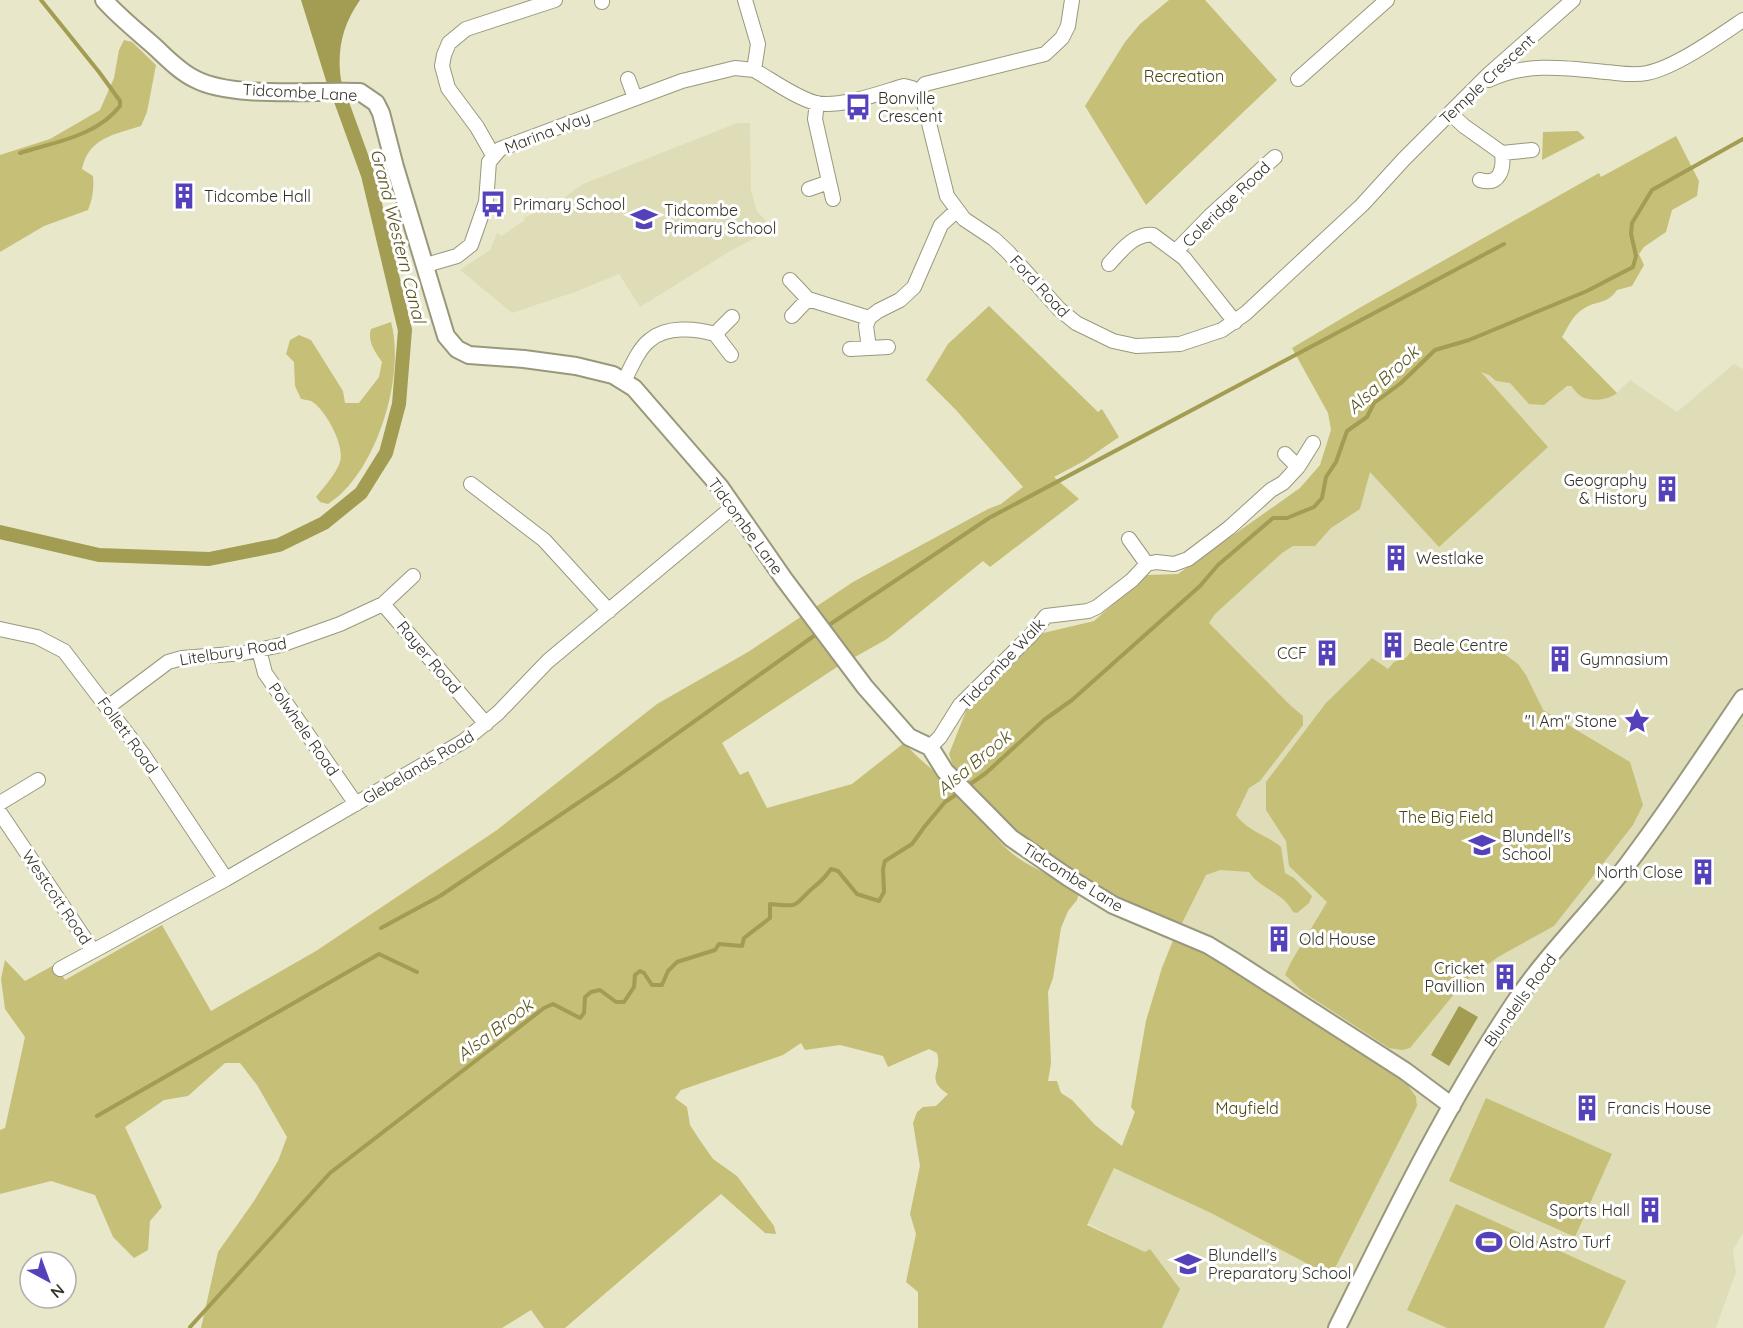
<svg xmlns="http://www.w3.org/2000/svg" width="1743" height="1328" font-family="Quicksand,sans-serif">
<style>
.built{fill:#dfddb7;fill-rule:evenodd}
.green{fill:#c5bf78}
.water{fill:#a39c53}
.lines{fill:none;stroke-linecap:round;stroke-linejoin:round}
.stream{stroke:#a39c53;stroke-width:4}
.canal{stroke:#a39c53;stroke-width:14}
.minor-casing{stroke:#9a987c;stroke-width:16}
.tertiary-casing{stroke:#9a987c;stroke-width:20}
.minor{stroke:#fff;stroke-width:14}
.tertiary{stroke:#fff;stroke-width:16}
.labels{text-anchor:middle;stroke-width:6;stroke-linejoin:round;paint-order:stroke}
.park-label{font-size:16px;fill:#4b460a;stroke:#fff}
.street-label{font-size:16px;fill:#343328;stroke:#fff}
.poi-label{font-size:16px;fill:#343328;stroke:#fff;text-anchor:start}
.water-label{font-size:18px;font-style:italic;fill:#5c5720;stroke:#fff}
</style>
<rect width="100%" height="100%" fill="#e9e7c9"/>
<path class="built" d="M737,123H750L751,191L757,211L775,231L761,235L732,250L640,307L619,274L575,292L512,313L460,270L490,250L497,233L501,236L525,220L524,218L565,197L583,184Z
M1540,316L1617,393L1630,380L1677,412L1734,364L1743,369V1233L1733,1250L1736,1272L1716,1328H1027L1114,1167L1135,1112L1131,1107L1146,1021L1162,967L1174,938L1200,615ZM1087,1223L1126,1243L1047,1306Z"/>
<path class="green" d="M1169,0H1205L1277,80L1146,205L1085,106L1125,42L1140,24Z
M124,40L132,42L156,65L147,112L141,126C114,135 89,137 82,169L93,176C94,188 93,198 88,210L44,226L0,252V155L50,139L100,110L114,78L119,50Z
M1578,131L1585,138L1542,160L1543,132Z
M1676,136L1699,181L1697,196L1672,210L1666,232L1644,247L1639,254L1644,265L1632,286L1617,290C1607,305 1596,300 1583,309C1573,315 1568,327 1562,337L1617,393C1608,400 1593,402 1582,397C1578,395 1574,389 1571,386H1567L1544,405L1529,404L1510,383L1496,381L1489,375L1481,372L1548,447L1439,547L1370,472L1360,509L1331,528L1315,546H1293L1282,553L1215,614L1209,623L1291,706L1303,716V725L1260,781L1249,788L1236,815C1247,831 1267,835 1281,847L1285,873L1294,878L1312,896L1309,903L1297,913L1293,912C1282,891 1261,890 1249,872L1220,870L1206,875L1180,927L1107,894L1023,837L1010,827L955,772L949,754L968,706L1039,634L1094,621L1147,575L1178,574L1300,488L1320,465L1331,430L1328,413L1292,348L1361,307L1599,173L1601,177Z
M989,306L1098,412L1102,409L1119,437L1084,461L1054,477L1079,499L990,567L983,561L887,639L837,667L722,743L740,775L748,771L767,808L852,784L904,743C922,763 944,778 962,797C978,814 991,834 1008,850C1028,868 1057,876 1079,893L1077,900L1068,911L1061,928L1053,978L1048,992L1051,1063L1048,1081H1057L1061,1093L1072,1100L1095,1125L1122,1146L1135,1112L1131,1107L1146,1021L1162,968L1174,938L1207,951L1401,1075L1416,1097L1417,1106L1331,1276L1211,1213L1114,1168L1087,1225L1145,1252L1150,1249L1180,1289L1162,1328H918V1292L906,1282L916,1234L910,1214L920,1166L913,1123L917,1112L923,1107L936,1106L948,1094C924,1078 943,1073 937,1053L929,1049L888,1067L883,1056L840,1045L805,1050L801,1043L783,1055L681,1090L675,1098L687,1107L690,1125L699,1139L713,1159L737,1176L774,1226L776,1234L765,1233L721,1194L565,1328H544L531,1310L502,1328H201L218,1252L254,1201L278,1161L287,1137L257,1085L240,1063H225L188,1096L164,1100L125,1127L162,1207L150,1221L148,1250L134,1258L113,1237L95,1195L51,1181L0,1194V1130L5,1128L25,1037L5,1009L1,979L5,960L25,981L56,964L65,980L162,925L211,1011L316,951L497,830L657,704L748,652L853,582L988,509L1001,504L1023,487L956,410L926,380L948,344Z
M391,322C406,376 376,474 328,504L320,502L316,497C324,487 336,474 340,462C345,446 327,413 314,403C311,400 306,400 301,399L295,386L294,362L286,354L290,340L299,335L311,340L343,391L345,403H359L379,377L382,362C375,352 367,341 371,329Z
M1481,640L1499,650L1518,664L1526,675L1543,710L1630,762L1643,805L1633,825L1554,926L1498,957L1464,982L1410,1048L1402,1050L1389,1048L1303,992L1285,975L1291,962L1327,902L1289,866L1286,841L1266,810V782L1326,703L1372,658L1388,669L1394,662L1406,658L1418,642Z
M1486,1098L1612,1154L1575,1237L1449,1181Z
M1456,1204L1626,1281L1604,1328H1447L1407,1310Z"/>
<path class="water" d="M301,0H360C341,27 336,54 342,86L328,87Z
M1459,1006L1478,1017L1449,1066L1431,1055Z"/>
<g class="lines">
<path class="stream" d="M20,153C55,142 97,136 120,106V101L99,72L41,0
M826,627L989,518L1504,244
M966,787L986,773L1044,720L1072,700L1200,586L1218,565L1273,518H1287L1314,507L1322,498L1326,477L1336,462L1347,431L1367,417L1374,403L1401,383L1435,350L1469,340L1587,291L1633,267L1636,256L1631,234L1632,223L1652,190L1743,139
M381,928L440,896L615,778L818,633
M97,1116L379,954L417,972
M190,1327L330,1173L544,1008L553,1004L580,1018L584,1013L585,997L591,992L600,990L616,1002H624L634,987L635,975L640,971L644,973L652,985H662L668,971L677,962L715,950L719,944L742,946L744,938L770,918V904C804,908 793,904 815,886C822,881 826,876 831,869L838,871L857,894L879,901L884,892L883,869L885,861L912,844L925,826L945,802L960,792"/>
<path class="canal" d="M0,532L99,555L209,559L279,545L324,523L361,493L386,453L399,404L405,330L368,175L335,84"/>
<g class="minor-casing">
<path id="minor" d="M602,0V2
M745,0L758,44L754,70C772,80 796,98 816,103C840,108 880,93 904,86L912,88L918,92L925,84L1045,54L1062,38L1068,26L1072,0
M628,79L635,98
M1298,79L1387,0
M1489,80C1524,62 1567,68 1606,72C1619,73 1634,76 1647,73C1676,67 1718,37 1743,20
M918,92L923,99L947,196L964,219L994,239L1008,252L1059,309L1076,323L1113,341L1136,346L1180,344L1222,330L1246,313L1362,205L1404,159L1489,74L1573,0
M817,103L815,119L833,199
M1450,113L1464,126L1502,153C1504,169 1500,186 1480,180
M1502,153L1532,150
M493,155L477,127L448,88L442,66L444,55L449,43L466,29L555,0
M809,189L829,182
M1176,251L1210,216L1275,157
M1109,264C1120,252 1134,233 1153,235L1184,258L1235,322
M426,265L457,256L471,245L486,202L489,162L500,149L682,81L735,68L754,70
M790,280L808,299L869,318L878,311L900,300L914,287L941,225L956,211
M792,316L808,299
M715,334L731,355
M869,348L866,326L869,318
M850,349L888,347
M624,381C631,368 638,349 650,340C666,326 695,328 715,334L732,317
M1298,467L1313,443
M471,484L544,540L609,611
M1129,539L1147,564
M383,604L413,576
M0,629L37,637L64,651L142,753L226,879
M259,650L265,673L356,804
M108,707L168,662L182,658L244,653L281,645L340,624L383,604L486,724
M930,747L940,737L960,705L1031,635L1046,616L1088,611L1097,607L1132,580L1147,564L1156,562L1174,564L1188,559L1229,528L1271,490L1283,483L1298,467L1285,454
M0,803L38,780
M0,813L93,951
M60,969L226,879L464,741L498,713L548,661L734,506"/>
</g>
<g class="tertiary-casing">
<path id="tertiary" d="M104,0C119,17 138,32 155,47C167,58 180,72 195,79C232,99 316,90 360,92L376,103L381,113L395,167L446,336L457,349L469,355L524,359L576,366L613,375L634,388L720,487L784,579L865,687L909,737L930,747L945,771L1011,838L1069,878L1113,905L1208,945L1231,959L1405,1071L1452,1106
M1337,1328C1392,1217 1446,1105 1515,1002C1548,953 1591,912 1627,865C1668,811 1705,754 1743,698"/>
</g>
<use href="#minor" class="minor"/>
<use href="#tertiary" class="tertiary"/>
</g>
<defs>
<g id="bus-bare" transform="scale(2.07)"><path d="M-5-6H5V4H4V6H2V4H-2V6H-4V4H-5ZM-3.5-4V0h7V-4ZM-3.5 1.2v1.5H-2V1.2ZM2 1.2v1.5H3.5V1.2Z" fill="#5542ba" stroke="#fff" stroke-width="2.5" paint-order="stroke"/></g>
<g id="building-bare" transform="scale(2.07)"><path d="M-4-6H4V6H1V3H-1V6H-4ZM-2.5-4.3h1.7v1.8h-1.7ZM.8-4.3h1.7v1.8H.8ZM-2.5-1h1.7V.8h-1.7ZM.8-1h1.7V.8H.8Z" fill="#5542ba" stroke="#fff" stroke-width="2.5" paint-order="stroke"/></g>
<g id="school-bare" transform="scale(2.07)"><path d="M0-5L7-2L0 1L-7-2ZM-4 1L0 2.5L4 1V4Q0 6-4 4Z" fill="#5542ba" stroke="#fff" stroke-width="2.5" paint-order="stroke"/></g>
<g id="sight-bare" transform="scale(2.07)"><path d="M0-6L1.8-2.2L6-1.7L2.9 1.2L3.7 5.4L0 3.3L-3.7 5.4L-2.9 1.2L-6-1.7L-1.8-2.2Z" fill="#5542ba" stroke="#fff" stroke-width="2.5" paint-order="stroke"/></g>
<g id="stadium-bare" transform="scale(2.07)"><path d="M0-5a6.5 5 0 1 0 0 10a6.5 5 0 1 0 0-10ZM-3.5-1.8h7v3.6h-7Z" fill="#5542ba" stroke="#fff" stroke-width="2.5" paint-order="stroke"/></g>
</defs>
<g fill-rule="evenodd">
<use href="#bus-bare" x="858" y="107"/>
<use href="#building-bare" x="184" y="196"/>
<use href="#bus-bare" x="493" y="204"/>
<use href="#school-bare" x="644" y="219"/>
<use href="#building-bare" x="1667" y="489"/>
<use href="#building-bare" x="1396" y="558"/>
<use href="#building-bare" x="1393" y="645"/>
<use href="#building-bare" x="1327" y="653"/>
<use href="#building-bare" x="1560" y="659"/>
<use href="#sight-bare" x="1637" y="721"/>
<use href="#school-bare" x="1482" y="845"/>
<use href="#building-bare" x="1703" y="872"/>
<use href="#building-bare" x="1279" y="939"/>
<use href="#building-bare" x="1505" y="977"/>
<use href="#building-bare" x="1587" y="1108"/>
<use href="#building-bare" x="1650" y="1210"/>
<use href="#stadium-bare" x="1489" y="1242"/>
<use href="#school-bare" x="1188" y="1264"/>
</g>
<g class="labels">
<g class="park-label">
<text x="1184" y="82">Recreation</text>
<text x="1446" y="823">The Big Field</text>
<text x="1247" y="1114">Mayfield</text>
</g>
<g class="street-label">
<text transform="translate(1487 79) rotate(-43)" y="6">Temple Crescent</text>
<text transform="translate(300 92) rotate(3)" y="6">Tidcombe Lane</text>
<text transform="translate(547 132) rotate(-21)" y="6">Marina Way</text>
<text transform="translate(1226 204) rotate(-44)" y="6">Coleridge Road</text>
<text transform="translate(1040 286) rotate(47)" y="6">Ford Road</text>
<text transform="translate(746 526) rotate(54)" y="6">Tidcombe Lane</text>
<text transform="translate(233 651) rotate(-9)" y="6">Litelbury Road</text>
<text transform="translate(429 657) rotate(50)" y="6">Rayer Road</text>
<text transform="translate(1002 663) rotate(-47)" y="6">Tidcombe Walk</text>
<text transform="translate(304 729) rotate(55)" y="6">Polwhele Road</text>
<text transform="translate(128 735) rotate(54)" y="6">Follett Road</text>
<text transform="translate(418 767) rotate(-31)" y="6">Glebelands Road</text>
<text transform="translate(1073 877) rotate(32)" y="6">Tidcombe Lane</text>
<text transform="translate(57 897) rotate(56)" y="6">Westcott Road</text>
<text transform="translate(1520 1000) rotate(-54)" y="6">Blundells Road</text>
</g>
<g class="poi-label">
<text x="878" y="104">Bonville<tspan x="878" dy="18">Crescent</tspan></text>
<text x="204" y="202">Tidcombe Hall</text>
<text x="513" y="210">Primary School</text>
<text x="664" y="216">Tidcombe<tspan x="664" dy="18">Primary School</tspan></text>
<text x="1647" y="486" text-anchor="end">Geography<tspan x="1647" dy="18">&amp; History</tspan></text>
<text x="1416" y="564">Westlake</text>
<text x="1413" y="651">Beale Centre</text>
<text x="1307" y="659" text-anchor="end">CCF</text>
<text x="1580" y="665">Gymnasium</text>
<text x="1617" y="727" text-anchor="end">"I Am" Stone</text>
<text x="1502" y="842">Blundell's<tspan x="1502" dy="18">School</tspan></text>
<text x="1683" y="878" text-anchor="end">North Close</text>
<text x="1299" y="945">Old House</text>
<text x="1485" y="974" text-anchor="end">Cricket<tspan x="1485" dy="18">Pavillion</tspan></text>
<text x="1607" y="1114">Francis House</text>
<text x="1630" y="1216" text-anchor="end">Sports Hall</text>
<text x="1509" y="1248">Old Astro Turf</text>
<text x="1208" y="1261">Blundell's<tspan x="1208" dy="18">Preparatory School</tspan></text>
</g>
<g class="water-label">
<text transform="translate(398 236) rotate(76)" y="6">Grand Western Canal</text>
<text transform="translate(1383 380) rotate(-43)" y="6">Alsa Brook</text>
<text transform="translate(974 763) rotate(-40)" y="6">Alsa Brook</text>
<text transform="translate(495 1030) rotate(-37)" y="6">Alsa Brook</text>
</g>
</g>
<g transform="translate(48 1280) rotate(139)"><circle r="28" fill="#ffffff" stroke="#aeada9" stroke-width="1.5"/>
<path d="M0-4.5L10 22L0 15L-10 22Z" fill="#5542ba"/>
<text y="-9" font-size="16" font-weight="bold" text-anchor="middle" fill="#343328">N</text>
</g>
</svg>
